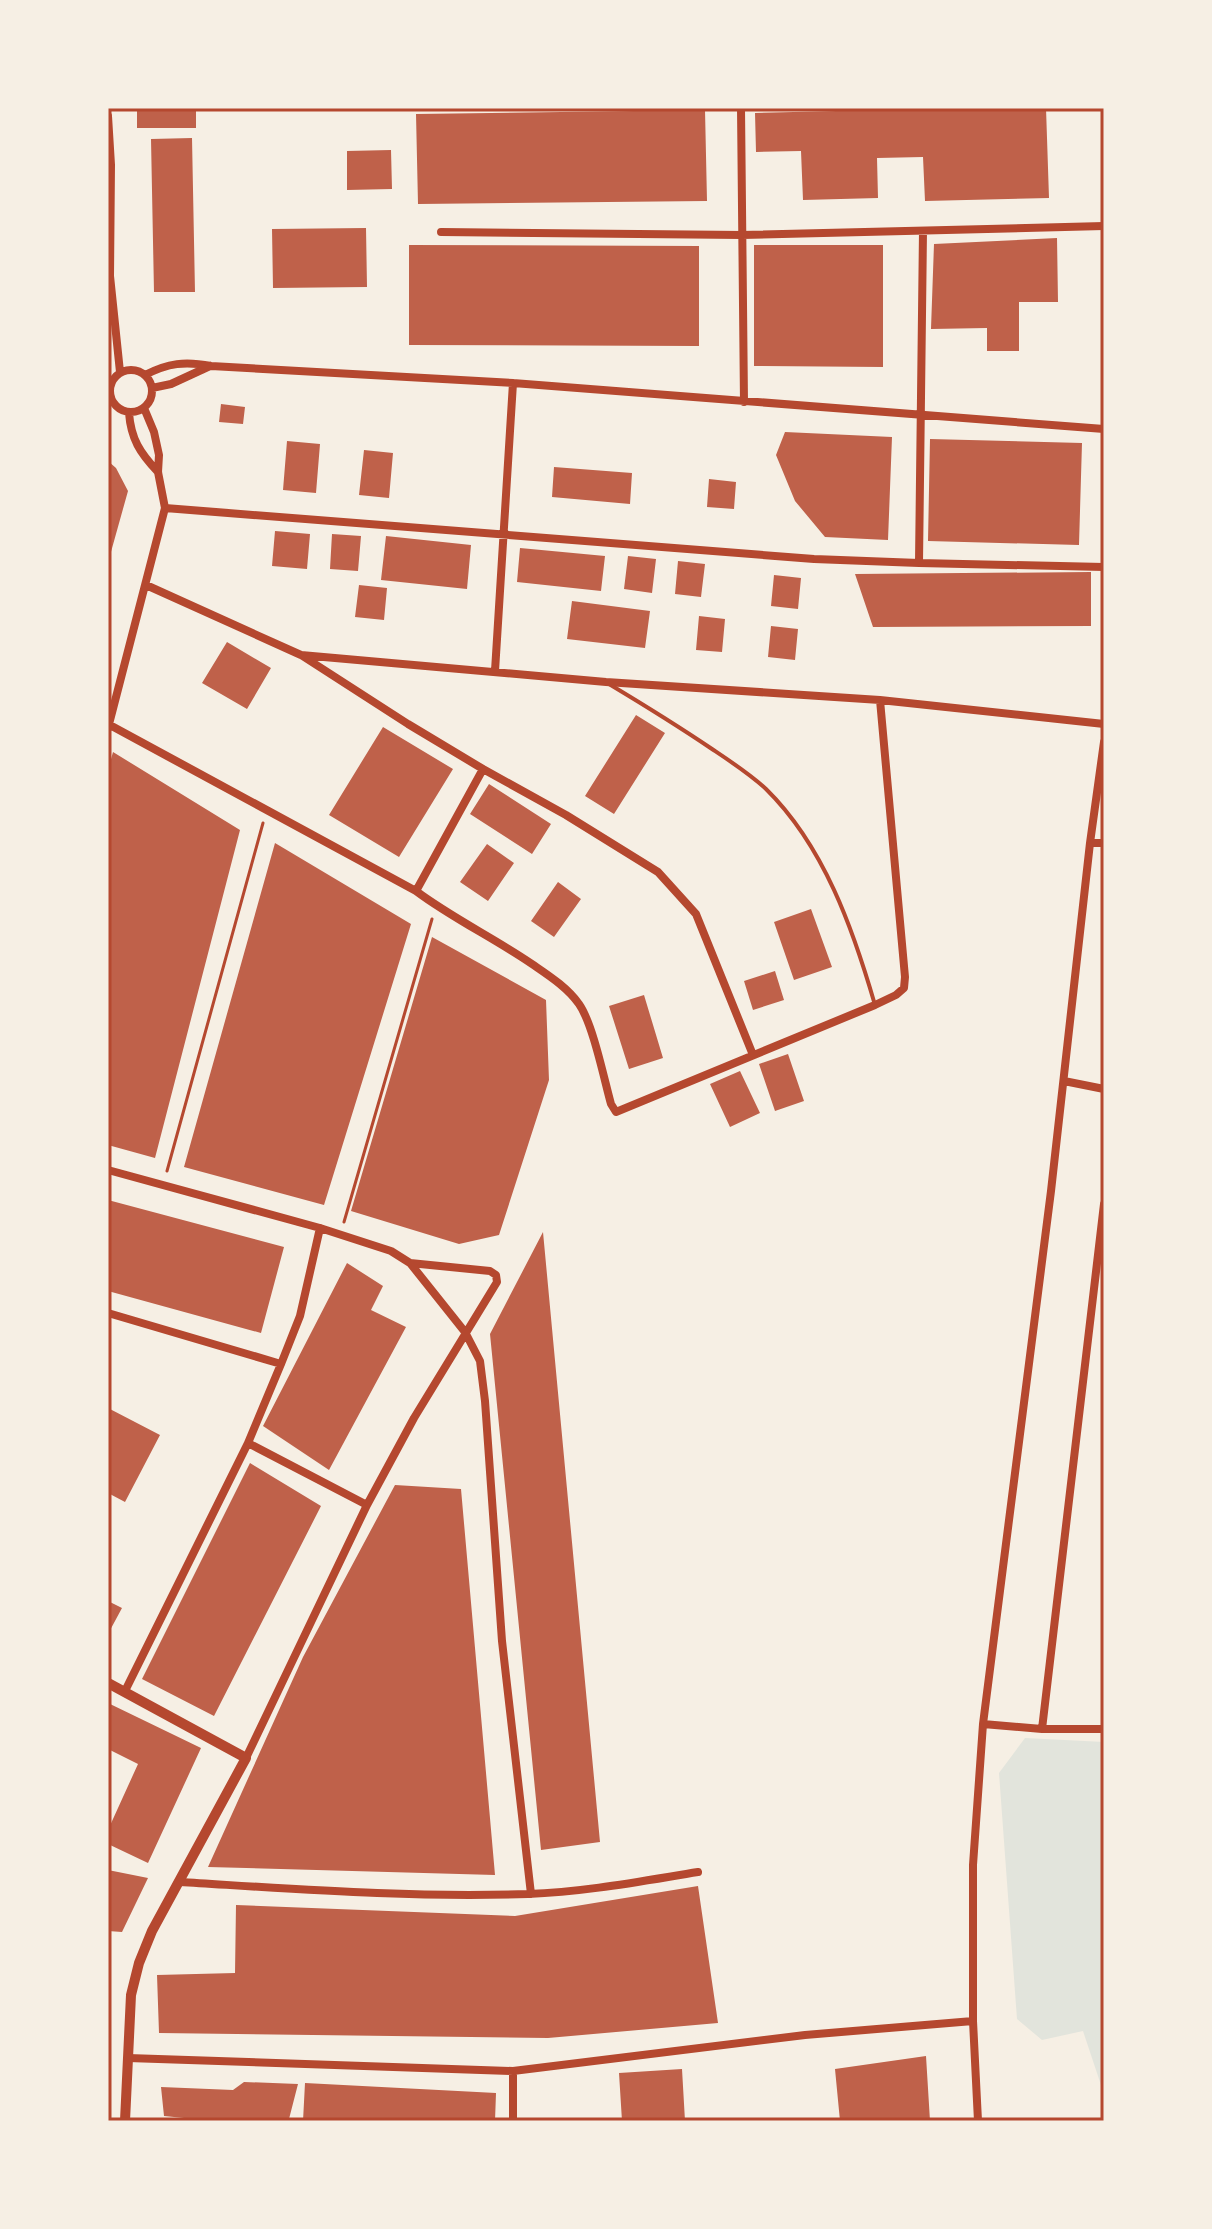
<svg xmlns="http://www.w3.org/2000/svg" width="1212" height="2229" font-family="Poppins,sans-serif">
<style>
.green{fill:#e2e4dc}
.building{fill:#bf614a}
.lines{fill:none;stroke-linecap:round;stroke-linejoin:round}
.path{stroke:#b5482f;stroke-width:3}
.service{stroke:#b5482f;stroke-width:4}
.minor{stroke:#b5482f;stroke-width:8}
.tertiary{stroke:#b5482f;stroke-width:10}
.neatline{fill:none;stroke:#b5482f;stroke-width:3}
</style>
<rect width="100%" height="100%" fill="#f6efe4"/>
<path class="green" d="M1025,1738L1104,1742V2094L1083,2031L1042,2040L1017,2019L999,1773Z"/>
<path class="building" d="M137,108H196V128H137Z
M964,108H1046L1049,198L925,201L923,157L877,158L878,198L803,200L801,151L756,152L755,113Z
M705,110L707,201L418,204L416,114Z
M192,138L195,292H154L151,139Z
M391,150L392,189L347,190V151Z
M366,228L367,287L273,288L272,229Z
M1057,238L1058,302H1019V351H987V328L931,329L934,244Z
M409,245L699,246V346L409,345Z
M754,245H883V367L754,366Z
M221,404L245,407L243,424L219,422Z
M785,432L892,437L888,540L825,537L795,501L776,455Z
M930,439L1082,443L1079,545L928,541Z
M287,441L320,444L316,493L283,490Z
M364,450L393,453L389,498L359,495Z
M108,461L116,468L128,491L109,559Z
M554,467L632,473L630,504L552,497Z
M709,479L736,482L734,509L707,507Z
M275,531L310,534L307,569L272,566Z
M332,534L361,536L358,571L330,569Z
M386,536L471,545L467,589L381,580Z
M520,548L605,556L601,591L517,582Z
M628,556L656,559L652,593L624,589Z
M678,561L705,564L701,597L675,594Z
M1091,572V626L873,627L855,574Z
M774,575L801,578L798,609L771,606Z
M359,585L387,588L384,620L355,617Z
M572,601L650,611L645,648L567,639Z
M699,616L725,619L722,652L696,650Z
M771,626L798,629L795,660L768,657Z
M227,642L271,668L247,709L202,683Z
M636,715L665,733L614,814L585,796Z
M383,727L453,769L399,857L329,815Z
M113,752L240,830L155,1158L108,1145V770Z
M489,784L551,824L532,854L470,814Z
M275,843L411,924L324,1205L184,1167Z
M487,844L514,863L488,901L460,882Z
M558,882L581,899L554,937L531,921Z
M811,909L832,967L794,980L774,922Z
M432,937L546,1000L549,1080L499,1235L459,1244L351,1211Z
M775,971L784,1000L753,1010L744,981Z
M644,995L663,1058L629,1069L609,1006Z
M788,1054L804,1101L775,1111L759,1064Z
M740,1071L760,1113L730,1127L710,1084Z
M108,1200L284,1247L261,1333L108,1291Z
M543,1232L600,1842L541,1850L490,1334Z
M347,1263L383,1286L371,1310L406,1327L329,1470L263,1426Z
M108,1408L160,1435L125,1502L108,1493Z
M250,1463L321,1506L214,1716L142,1679Z
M395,1485L461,1489L495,1875L208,1867L303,1657Z
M108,1601L122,1608L108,1634Z
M108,1703L201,1748L148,1863L108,1844V1830L138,1764L108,1749Z
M108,1870L148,1878L122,1932L108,1931Z
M698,1886L718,2023L548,2038L159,2033L157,1975L235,1973L236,1905L515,1916Z
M926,2056L930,2121H840L835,2069Z
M682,2069L685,2121H622L619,2073Z
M244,2082L298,2084L289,2119L233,2118V2121H193L194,2119L164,2116L161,2087L233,2090Z
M305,2083L496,2093L495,2121H303Z"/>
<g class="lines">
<path class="path" d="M167,1171L263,823
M344,1222L432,919"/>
<path class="service" d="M609,684C644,705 678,726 712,749C730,761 750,774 766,789C824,846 853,929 875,1005"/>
<path class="minor" d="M741,108L744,402
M108,116L111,165L110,276L120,372
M923,231L919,563L1104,567
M441,232L742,235L1104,226
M110 391a21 21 0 1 1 42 0a21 21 0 1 1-42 0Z
M145,375C168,363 185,361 211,366L513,383L1104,429
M152,388L171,384L210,366
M129,413C131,439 140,453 158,472
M165,508L814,559L919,563
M146,585L301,655L408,724L483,769L566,815L658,872L696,914L753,1055
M301,655L606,682L880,700L1104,724
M495,671L513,383
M108,724L416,891C452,918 494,938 532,964C548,975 567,987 579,1004C593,1024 604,1079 611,1104L616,1112L875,1005L896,995L904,988L905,977L880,700
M108,728L165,508L158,472L159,455L154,432L144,408
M1090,843H1104
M416,891L483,769
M1064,1081L1104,1089
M108,1170L320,1228L391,1251L410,1263L465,1332L480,1361L485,1401L502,1641L531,1894
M108,1313L281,1364
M248,1443L367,1505
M125,1691L248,1443L281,1364L300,1316L320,1228
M983,1724L1042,1729H1104
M1042,1729L1104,1204
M246,1758L367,1505L414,1418L497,1282L496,1275L490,1271L410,1263
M180,1882C296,1889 412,1898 528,1894C585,1892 642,1881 698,1872
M128,2058L513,2071L805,2035L973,2021
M513,2121V2071
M978,2121L973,2021V1865L983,1724L1051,1191L1090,843L1104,742"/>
<path class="tertiary" d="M108,1683L246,1758L152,1931L139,1963L131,1995L125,2121"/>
</g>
<rect width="1212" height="2229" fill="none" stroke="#f6efe4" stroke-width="220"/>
<rect x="110" y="110" width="992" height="2009" class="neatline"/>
</svg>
